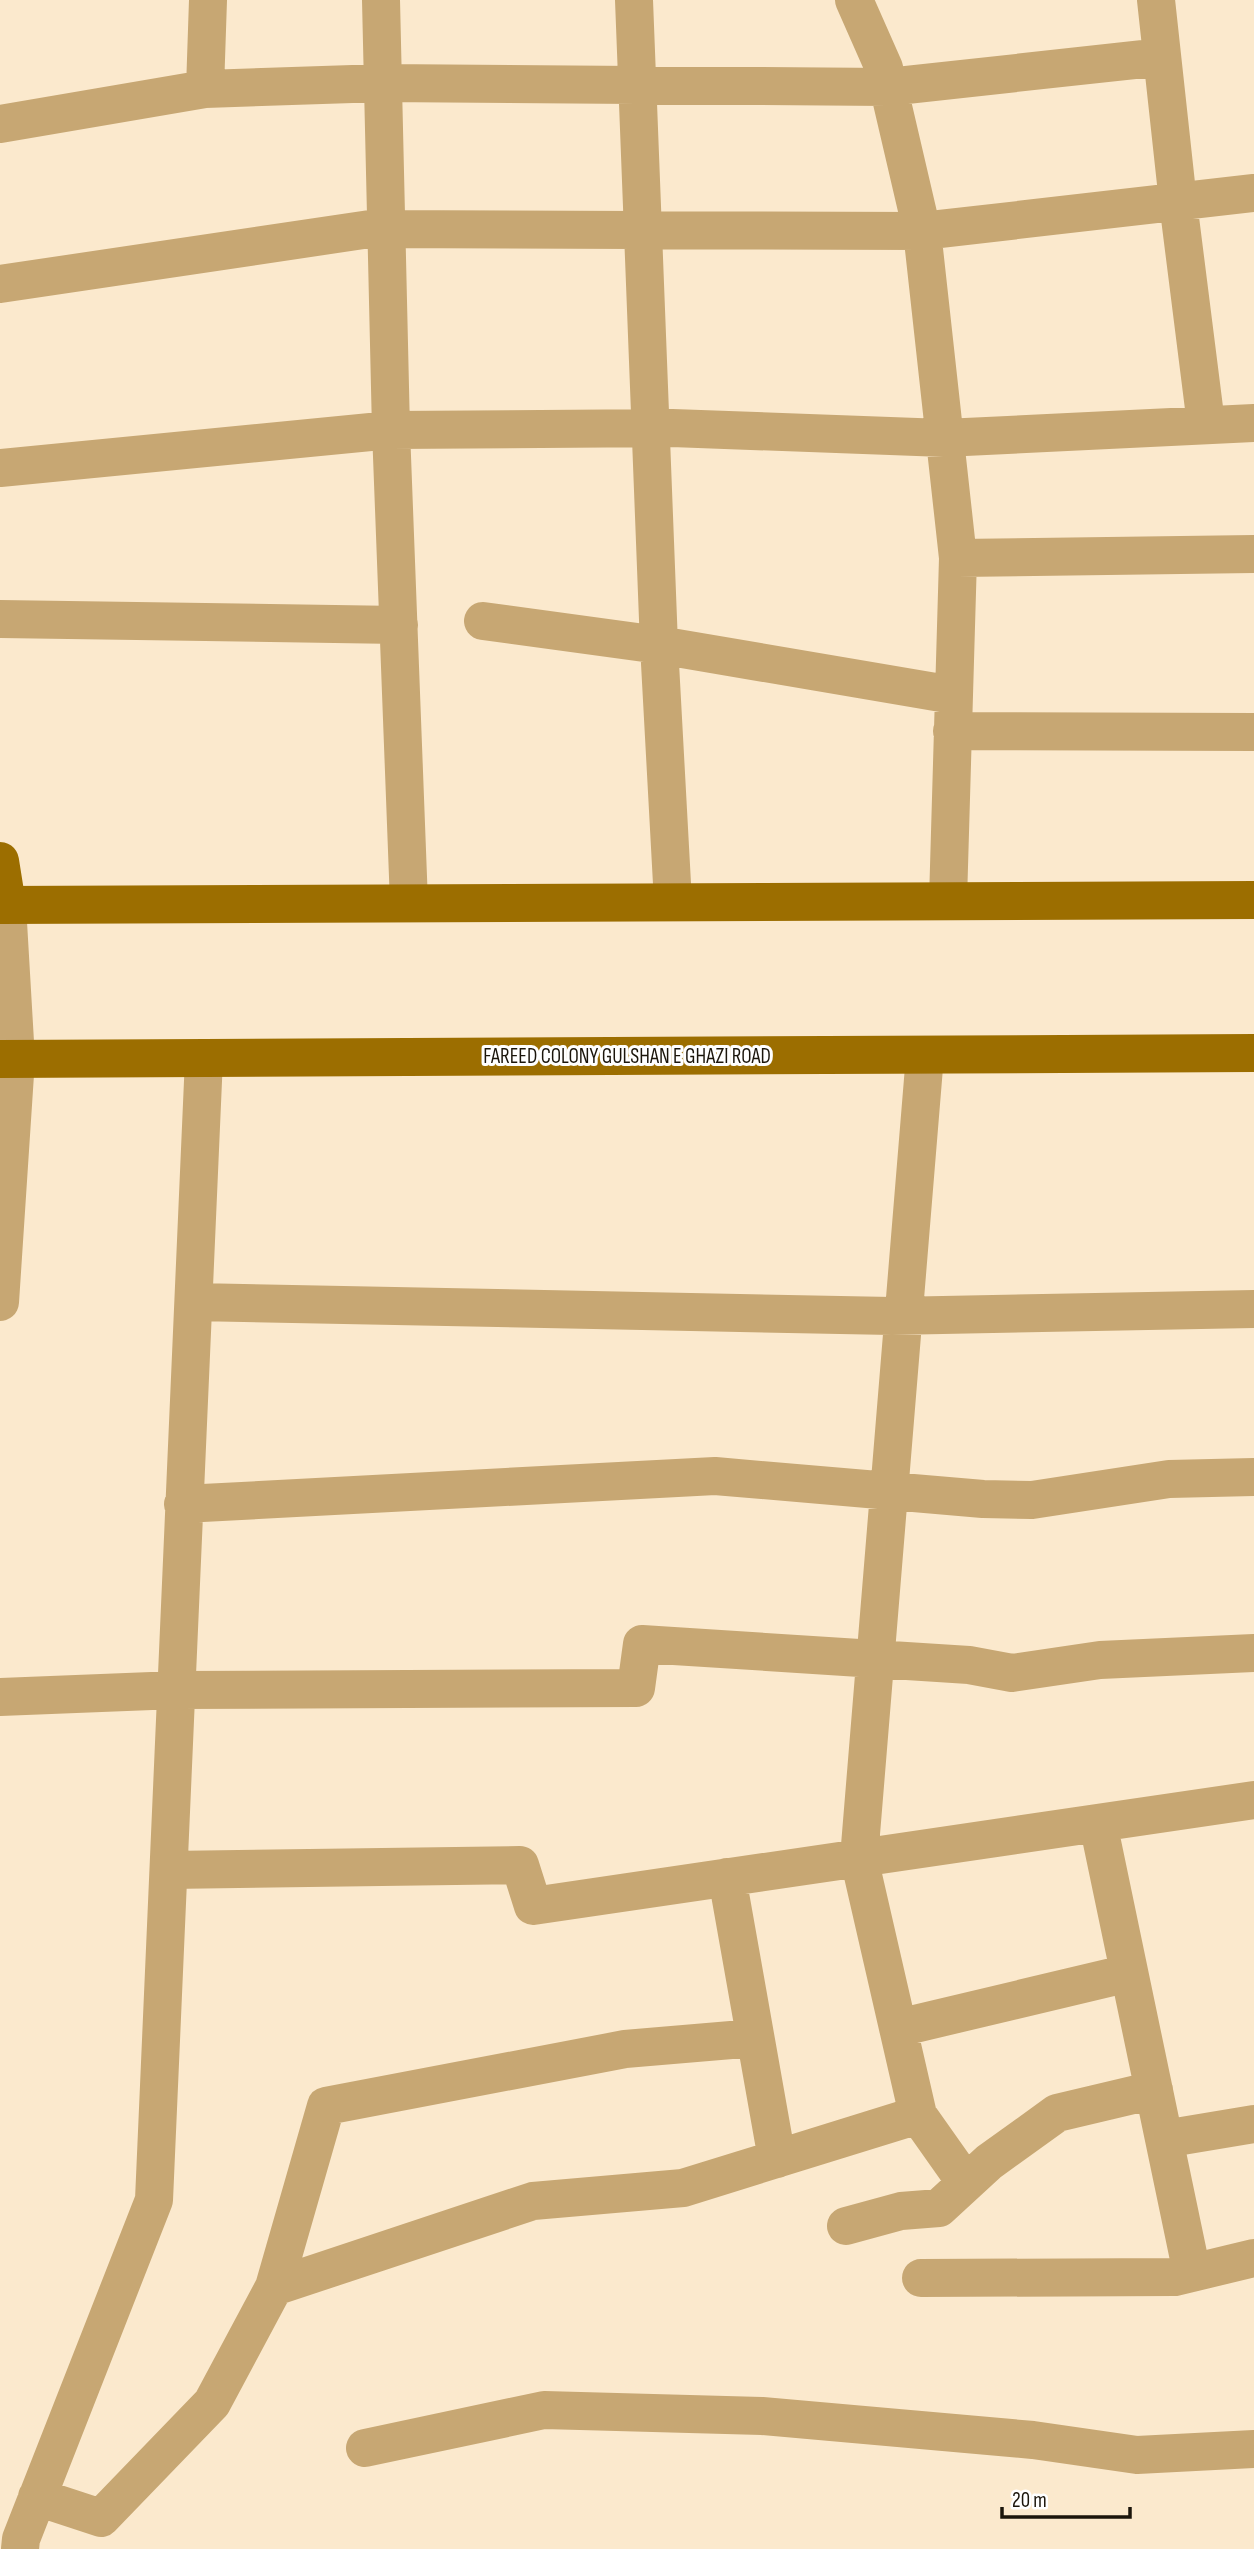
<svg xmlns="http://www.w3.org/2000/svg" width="1254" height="2549" font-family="'Sofia Sans Condensed',sans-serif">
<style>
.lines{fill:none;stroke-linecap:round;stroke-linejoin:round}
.minor{stroke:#c7a773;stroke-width:38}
.major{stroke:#9c6e00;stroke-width:38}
.labels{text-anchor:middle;stroke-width:6;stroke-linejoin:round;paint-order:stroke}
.street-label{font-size:21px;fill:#1b150b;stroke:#fff}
</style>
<rect width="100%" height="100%" fill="#fbe9cd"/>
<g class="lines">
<path class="minor" d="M381,0L391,430L409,903
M634,0L659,645L673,902
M854,0L884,68L922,231L958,558L948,901
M1156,0L1178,202L1206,424
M205,89L208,0
M0,124L205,89L383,83L888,87L1162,57
M0,284L370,229L922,231L1254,193
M0,468L391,430L672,428L944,438L1254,423
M958,558L1254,554
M0,619L399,625
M483,621L659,645L953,695
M952,731L1254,732
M925,1055L859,1858L918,2115L966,2183
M0,1302L16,1059L7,905
M194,1302L892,1316L1254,1309
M183,1504L715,1476L983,1499L1032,1500L1169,1479L1254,1477
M0,1697L177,1690L636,1688L642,1644L969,1665L1012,1673L1100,1660L1254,1653
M1098,1823L1192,2273
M169,1870L520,1865L533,1906L1254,1800
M727,1877L777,2159
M898,2028L1129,1973
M1164,2139L1254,2124
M846,2226L901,2211L939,2208L989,2162L1057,2113L1154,2090
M921,2278L1175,2277L1254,2258
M274,2287L533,2201L683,2188L918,2115
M365,2448L544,2410L762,2416L1033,2440L1137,2455L1254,2449
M37,2497L101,2518L212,2403L274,2287L326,2106L625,2049L755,2038
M20,2549L21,2539L154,2200L204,1058"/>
<path class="major" d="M0,861L7,905
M0,905L1254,900
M0,1059L1254,1053"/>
</g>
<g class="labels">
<g class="street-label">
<text x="627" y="1063">FAREED COLONY GULSHAN E GHAZI ROAD</text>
</g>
</g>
<path d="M1002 2507v10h128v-10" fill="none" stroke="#1b150b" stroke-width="3.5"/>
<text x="1012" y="2507" font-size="21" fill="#1b150b" stroke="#ffffff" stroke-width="5" paint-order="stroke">20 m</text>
</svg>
